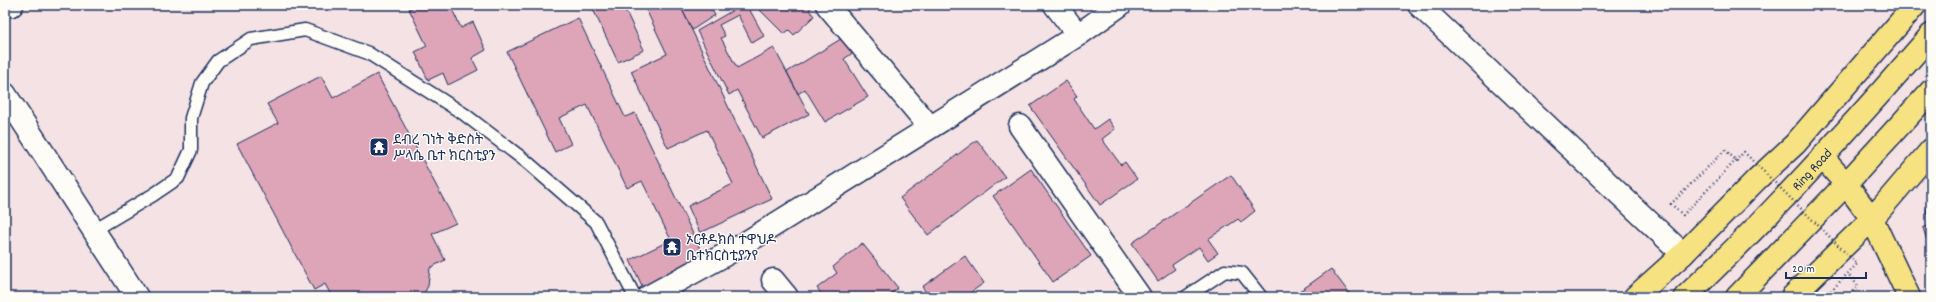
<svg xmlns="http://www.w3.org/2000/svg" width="1936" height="302" font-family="Dekko,'Noto Sans Ethiopic',sans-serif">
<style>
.building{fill:#dea5b8;stroke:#1b2f5e}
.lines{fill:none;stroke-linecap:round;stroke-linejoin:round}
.lane-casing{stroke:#1b2f5e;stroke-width:15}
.street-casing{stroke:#1b2f5e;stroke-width:25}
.primary-casing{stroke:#1b2f5e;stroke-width:25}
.highway-casing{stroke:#1b2f5e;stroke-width:25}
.path{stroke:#1b2f5e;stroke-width:2.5;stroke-dasharray:1 3;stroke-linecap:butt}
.lane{stroke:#fdfcf7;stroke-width:12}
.street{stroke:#fdfcf7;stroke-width:22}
.primary{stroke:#f7e281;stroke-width:22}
.highway{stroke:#f7e281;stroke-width:22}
.path-bridge{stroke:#1b2f5e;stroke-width:2.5;stroke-dasharray:1 3;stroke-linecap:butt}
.labels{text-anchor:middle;stroke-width:3;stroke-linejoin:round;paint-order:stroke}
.poi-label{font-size:14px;fill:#1b2f5e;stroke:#fdfcf7;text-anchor:start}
.street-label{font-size:14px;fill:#1b2f5e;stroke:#fdfcf7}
</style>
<rect width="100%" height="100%" fill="#f4e2e4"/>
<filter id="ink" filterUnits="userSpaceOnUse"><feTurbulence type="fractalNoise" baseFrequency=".025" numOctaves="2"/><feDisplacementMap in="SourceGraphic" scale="8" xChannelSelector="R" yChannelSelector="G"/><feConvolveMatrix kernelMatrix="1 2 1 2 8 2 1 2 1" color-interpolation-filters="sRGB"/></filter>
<g filter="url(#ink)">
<path class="building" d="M417,5H450L461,28L473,22L486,50L472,58L478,70L448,85L443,73L428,80L415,52L427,46L409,9Z
M591,5H623L644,50L618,62Z
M644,5H680L772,199L700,233L688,206L733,184L707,130L668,148L631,71L667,54Z
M680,5H708L715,15L692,30Z
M742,5H747L764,36L752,43L738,15L719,25L725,36L721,38L737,68L774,48L809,114L762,138L737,90L729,95L697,31Z
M757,5H814L809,10L814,16L794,35L789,30L784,34L756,6Z
M578,18L625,117L635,113L706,261L644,290L630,260L671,240L642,181L627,188L587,105L559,118L571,144L555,152L507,52Z
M844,37L854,52L844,59L868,97L825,122L805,89L798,94L787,72Z
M377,74L456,223L432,234L445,260L430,268L428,286L422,297H332L325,284L314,290L237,144L278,123L267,104L321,76L333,98Z
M1066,81L1077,96L1074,99L1094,129L1108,119L1115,129L1102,139L1121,165L1125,162L1137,179L1100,205L1030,106Z
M977,140L1005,177L928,235L900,198Z
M1031,169L1091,256L1053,282L993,196Z
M1231,175L1255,211L1241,222L1238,219L1208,239L1218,253L1208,260L1199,247L1172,265L1175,269L1158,281L1132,243Z
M1931,198V253L1923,228L1930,225L1926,213L1928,202Z
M862,243L898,288L887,297H824L817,288L837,273L833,267Z
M965,256L984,283L964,297H930L922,287Z
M1331,269L1352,297H1294L1293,296Z"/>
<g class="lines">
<g class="lane-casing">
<path id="lane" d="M94,230L153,195L178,178L191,150V118L202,83L218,61L251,39L305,30L368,53L464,114L527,162L596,222L635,297
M1186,297L1225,271L1242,273L1261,297"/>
</g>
<g class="street-casing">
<path id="street" d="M827,5L930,127
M1055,5L1078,35
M1419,5L1683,254
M5,6L12,5
M5,94L137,297
M1020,126L1140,297
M773,280L787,297
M648,297L739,247L1078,35L1120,5"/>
</g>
<g class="primary-casing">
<path id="primary" d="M1822,157L1846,184L1872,219L1909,297
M1635,297L1683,254L1757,179L1795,144L1915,5
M1792,297L1872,219L1931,150"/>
</g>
<g class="highway-casing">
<g id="highway">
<path id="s1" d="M1685,297C1772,215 1853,125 1931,35"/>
<path d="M1737,297L1846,184L1931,91"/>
</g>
</g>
<path class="path" d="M1725,150L1739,163
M1847,297L1858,286L1849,275"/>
<use href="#lane" class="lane"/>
<use href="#street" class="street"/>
<use href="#primary" class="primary"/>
<use href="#highway" class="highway"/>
<path class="path-bridge" d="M1725,150L1671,204L1683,215L1744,152L1857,264L1825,297"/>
</g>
</g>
<defs>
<g id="temple-square" transform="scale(1)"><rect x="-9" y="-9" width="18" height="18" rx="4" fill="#1b2f5e" stroke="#fdfcf7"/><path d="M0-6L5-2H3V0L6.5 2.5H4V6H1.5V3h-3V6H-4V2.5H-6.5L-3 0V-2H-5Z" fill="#fff"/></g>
</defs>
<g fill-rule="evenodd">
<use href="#temple-square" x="379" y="147"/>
<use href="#temple-square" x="672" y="247"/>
</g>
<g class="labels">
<g class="poi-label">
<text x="393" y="144">ደብረ ገነት ቅድስት<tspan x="393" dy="16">ሥላሴ ቤተ ክርስቲያን</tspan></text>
<text x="686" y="244">ኦርቶዶክስ ተዋህዶ<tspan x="686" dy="16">ቤተክርስቲያንየ</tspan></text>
</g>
<g class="street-label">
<text dy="5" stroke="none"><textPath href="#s1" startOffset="180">Ring Road</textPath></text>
</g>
</g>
<rect width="1936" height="302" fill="none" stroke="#fdfcf7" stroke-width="20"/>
<rect x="10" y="10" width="1916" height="282" fill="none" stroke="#1b2f5e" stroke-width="1.5" filter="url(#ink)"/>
<path d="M1786 272v6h80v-6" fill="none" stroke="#1b2f5e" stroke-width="2"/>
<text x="1792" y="272" font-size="12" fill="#1b2f5e" stroke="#fdfcf7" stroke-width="3" paint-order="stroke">20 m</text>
</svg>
